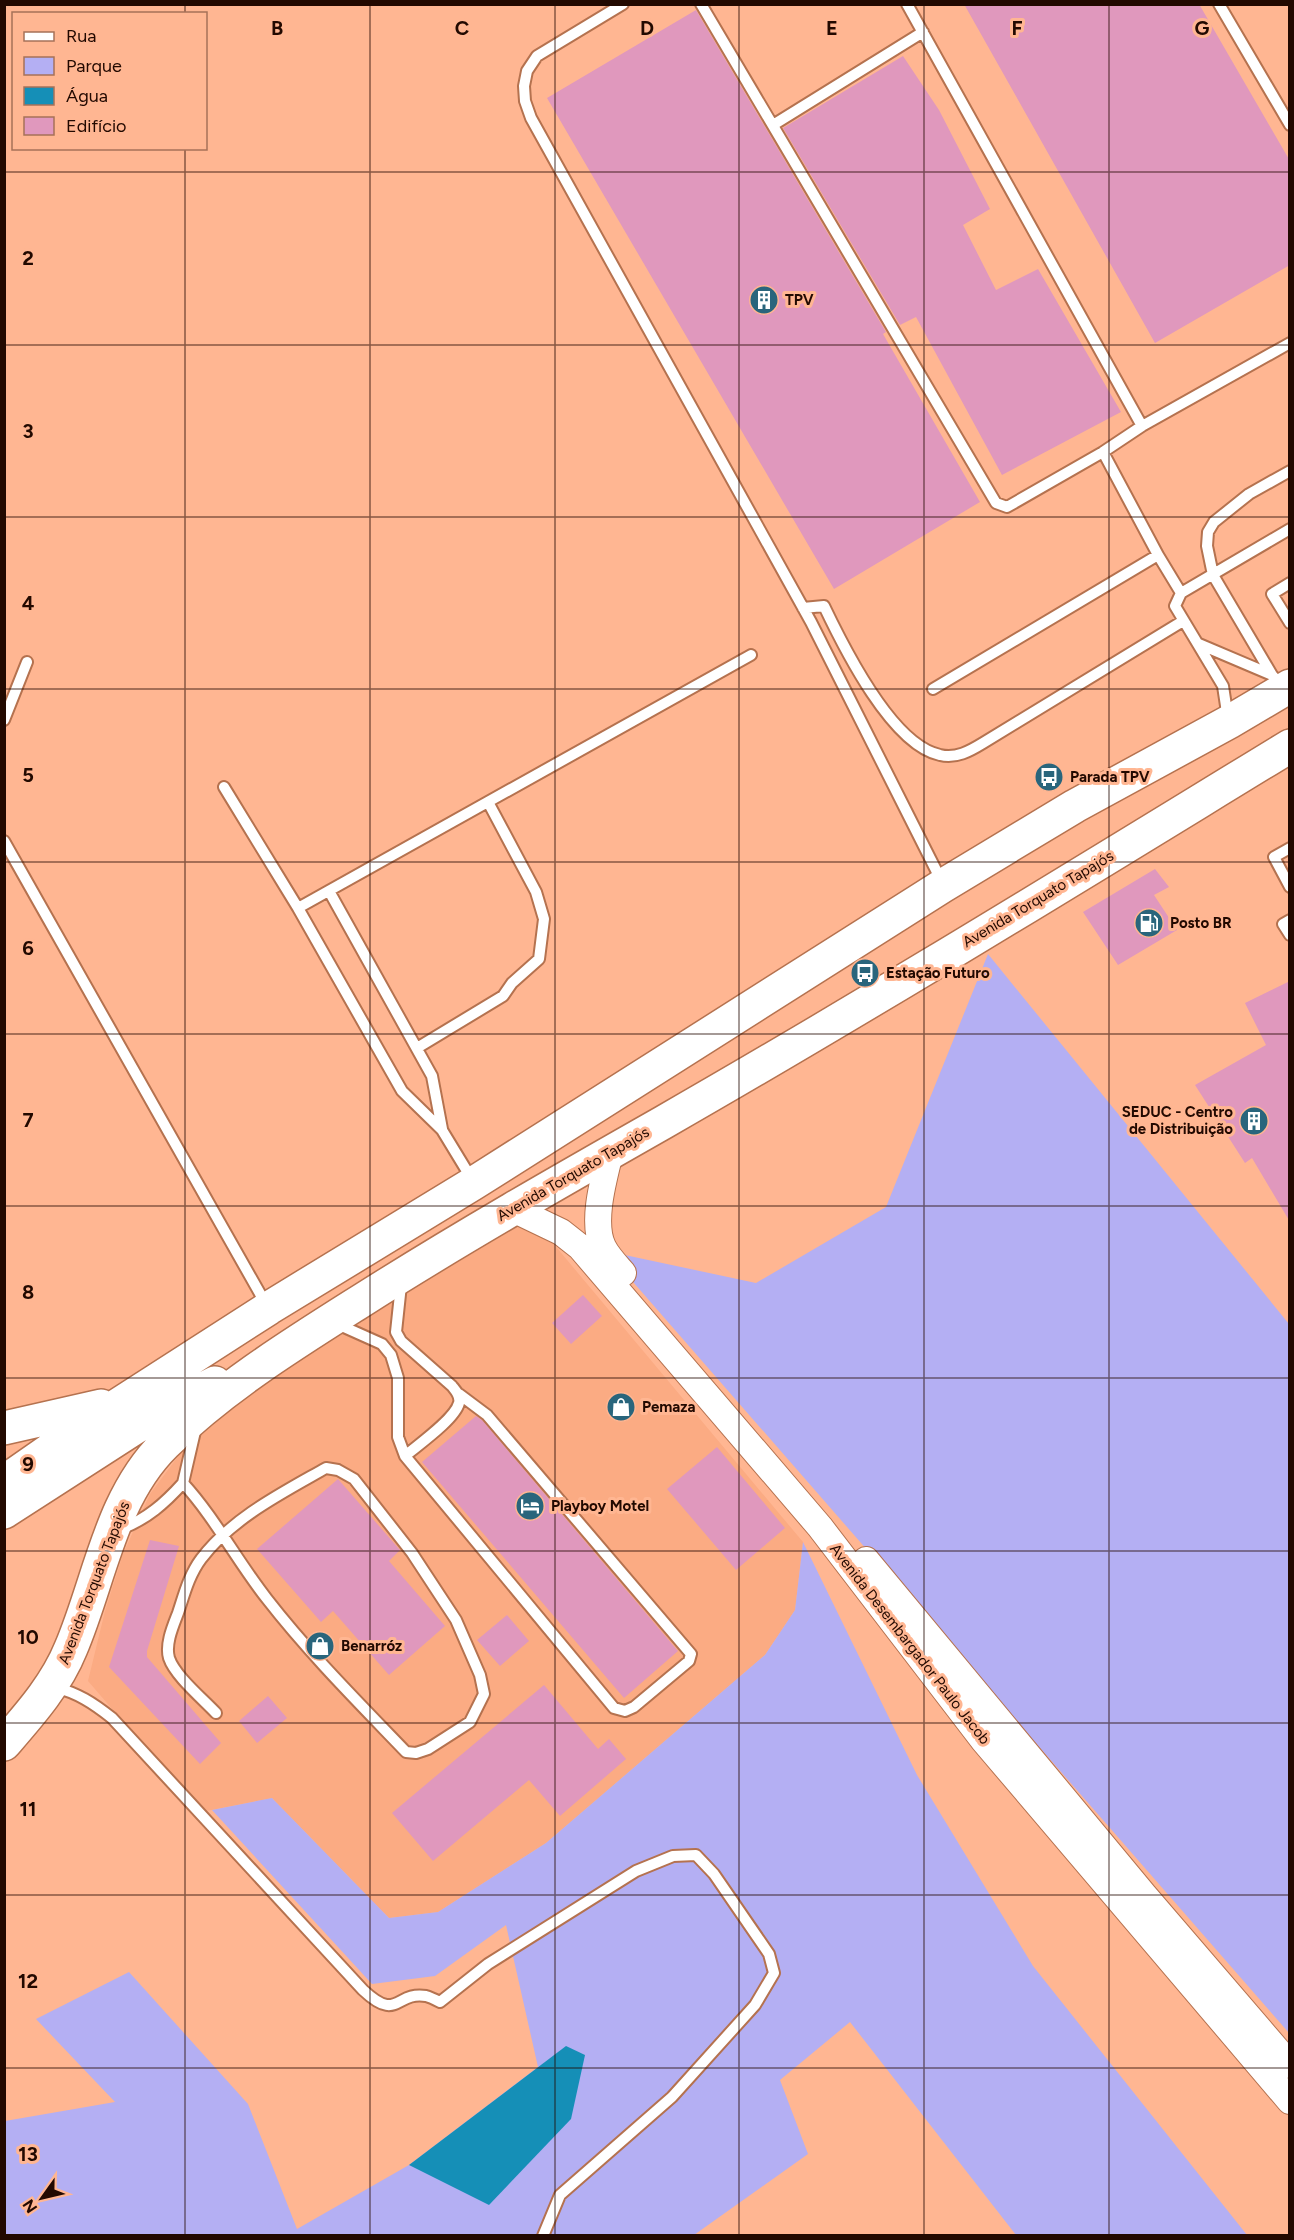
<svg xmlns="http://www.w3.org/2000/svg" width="1294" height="2240" font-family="Figtree,sans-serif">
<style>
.built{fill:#fbab83}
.green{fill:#b4aff3}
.water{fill:#158fb7}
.building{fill:#e098bd}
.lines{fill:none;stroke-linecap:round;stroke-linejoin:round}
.service-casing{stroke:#b5724f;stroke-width:14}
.tertiary-casing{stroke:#b5724f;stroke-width:28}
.trunk-casing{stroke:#b5724f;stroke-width:36}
.service{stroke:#fff;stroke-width:10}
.tertiary{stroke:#fff;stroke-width:26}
.trunk{stroke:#fff;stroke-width:33}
.grid{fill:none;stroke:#220900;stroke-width:1.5;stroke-opacity:0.55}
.labels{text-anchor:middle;stroke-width:6;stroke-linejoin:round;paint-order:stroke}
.poi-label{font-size:15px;font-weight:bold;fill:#220900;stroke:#ffb692;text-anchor:start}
.street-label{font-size:15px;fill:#220900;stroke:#ffb692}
.grid-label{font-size:20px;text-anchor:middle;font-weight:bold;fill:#220900;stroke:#ffb692;stroke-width:6;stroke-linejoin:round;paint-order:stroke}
</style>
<rect width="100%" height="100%" fill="#ffb692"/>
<path class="built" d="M520,1225L552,1242L803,1542L795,1610L765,1655L546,1843L438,1912L389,1918L272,1798L201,1812L88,1681L105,1611L123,1554L150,1494L191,1439L244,1390Z"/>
<path class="green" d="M988,954L1289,1324V2033L606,1251L756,1283L886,1207Z
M803,1542L917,1775L1033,1966L1247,2235H1016L850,2022L780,2080L808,2154L694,2235L5,2236V2121L115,2102L36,2019L129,1972L248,2104L297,2229L409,2165L538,2067L506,1925L435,1976L372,1984L212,1810L272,1798L389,1918L438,1912L546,1843L765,1655L795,1610Z"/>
<path class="water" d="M566,2046L585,2055L571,2119L489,2205L409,2165Z"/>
<path class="building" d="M964,4H1199L1290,161V265L1155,343Z
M696,10L886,332L883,334L980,502L834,589L547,98Z
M903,56L939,110L990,209L963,225L996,290L1038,269L1121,412L1002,475L916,317L900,325L783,128Z
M1155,869L1169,887L1154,895L1177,930L1118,965L1083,912Z
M1290,981V1222L1252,1158L1245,1163L1195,1085L1266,1045L1245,1003Z
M583,1295L602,1316L571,1344L552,1323Z
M476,1416L482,1420L678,1651L624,1698L422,1462Z
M717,1447L785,1528L736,1570L667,1489Z
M338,1479L400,1550L389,1561L445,1626L389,1675L333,1611L321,1622L257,1549Z
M150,1540L179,1546L147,1651V1657L221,1743L200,1764L109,1667Z
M507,1615L529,1641L500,1666L477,1640Z
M544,1685L598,1749L609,1739L626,1759L560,1816L529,1780L433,1861L392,1813Z
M268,1696L287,1718L257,1743L239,1721Z"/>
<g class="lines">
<g class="service-casing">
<path id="service" d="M623,4L537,56L527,71L524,86L525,101L531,118L811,622L942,882
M701,4L996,503L1007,507L1103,452
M907,4L1142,426L1103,452L1158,555
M1219,4L1290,125
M773,125L923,32
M1142,426L1290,343
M1290,583L1272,594L1290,623
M803,608L824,606C844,648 892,745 940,755C956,759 970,751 983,743L1183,621
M1199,644L1272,675
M1282,686L1272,675L1213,575L1207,546L1208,532L1214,522L1249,494L1290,471
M933,689L1158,555L1181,593
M1228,719L1223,686L1175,606L1181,593L1290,529
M4,720L27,662
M224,787L298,908L402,1091L442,1130L473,1181
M4,841L267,1306
M1290,848L1274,857L1290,887
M329,891L432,1076L442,1129
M298,908L751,655
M1290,920L1283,924L1290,935
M417,1048L503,996L512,983L539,959L544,919L536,892L488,802
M401,1285L396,1332L401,1341L452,1386C456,1391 461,1396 459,1403C455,1419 418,1445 405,1456
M335,1323L382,1344L391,1355L398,1378V1437L405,1456L614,1708L625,1711L634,1707L689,1661L691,1654L487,1415L459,1394
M196,1427L183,1483C215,1518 237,1561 267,1599C309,1653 358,1702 406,1752L416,1753L428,1749L470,1722L484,1694L480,1675L456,1620L412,1553L354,1479L338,1470L326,1468C282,1493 232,1518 201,1559C189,1575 184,1595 178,1613C173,1626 165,1644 169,1658C175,1676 203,1699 216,1713
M121,1529C147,1519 165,1503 183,1483
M54,1687C78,1693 93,1703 112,1718L363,1990C398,2023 395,1991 426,1996C430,1997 436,2000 440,2002L488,1964L636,1871L673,1856L696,1855L714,1874L769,1954L774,1973L755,2005L672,2097L560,2195L543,2236"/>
</g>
<g class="tertiary-casing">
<path id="tertiary" d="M610,1153C604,1178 591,1222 603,1247C608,1257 616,1265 623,1273
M513,1209L561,1232L580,1247L820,1527L984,1741L1290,2101
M866,1560L1144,1895L1290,2065"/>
</g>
<g class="trunk-casing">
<path id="trunk" d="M4,1428L101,1406
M4,1482L70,1436L269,1308L474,1183L944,885L1075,806L1229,722L1290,686
M4,1512L167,1407L215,1383
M4,1744C30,1714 56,1685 71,1648C100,1580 110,1498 165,1444C222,1388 293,1344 361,1301C460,1238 562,1180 664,1122C875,1001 1082,873 1290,746"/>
</g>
<use href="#service" class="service"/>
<use href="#tertiary" class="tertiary"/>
<use href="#trunk" class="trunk"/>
</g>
<path class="grid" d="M185,4V14M370,4V2236M555,4V2236M739,4V2236M924,4V2236M1109,4V2236M185,148V2236M4,172H1290M4,345H1290M4,517H1290M4,689H1290M4,862H1290M4,1034H1290M4,1206H1290M4,1378H1290M4,1551H1290M4,1723H1290M4,1895H1290M4,2068H1290"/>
<defs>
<g id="building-disc" transform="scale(1.5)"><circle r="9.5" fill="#29657c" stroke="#ffb692"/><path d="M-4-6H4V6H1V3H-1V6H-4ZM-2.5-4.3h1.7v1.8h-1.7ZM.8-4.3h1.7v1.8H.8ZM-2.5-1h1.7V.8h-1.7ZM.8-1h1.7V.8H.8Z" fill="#fff"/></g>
<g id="bus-disc" transform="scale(1.5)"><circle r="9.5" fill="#29657c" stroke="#ffb692"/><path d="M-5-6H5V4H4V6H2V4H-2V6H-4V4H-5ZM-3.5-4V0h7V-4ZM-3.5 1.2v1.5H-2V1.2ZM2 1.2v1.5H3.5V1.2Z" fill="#fff"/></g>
<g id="fuel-disc" transform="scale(1.5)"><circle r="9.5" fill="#29657c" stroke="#ffb692"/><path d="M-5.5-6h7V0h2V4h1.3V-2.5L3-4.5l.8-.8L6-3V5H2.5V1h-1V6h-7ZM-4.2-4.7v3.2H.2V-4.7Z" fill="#fff"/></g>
<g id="shop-disc" transform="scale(1.5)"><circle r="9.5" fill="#29657c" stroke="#ffb692"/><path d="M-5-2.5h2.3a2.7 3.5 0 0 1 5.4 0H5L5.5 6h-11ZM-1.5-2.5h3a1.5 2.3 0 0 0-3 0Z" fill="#fff"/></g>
<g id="hotel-disc" transform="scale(1.5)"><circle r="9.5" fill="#29657c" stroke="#ffb692"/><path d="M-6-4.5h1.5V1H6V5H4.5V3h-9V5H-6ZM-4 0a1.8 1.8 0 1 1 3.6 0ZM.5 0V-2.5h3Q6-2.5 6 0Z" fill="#fff"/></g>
</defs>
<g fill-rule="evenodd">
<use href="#building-disc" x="764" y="300"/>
<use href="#bus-disc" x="1049" y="777"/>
<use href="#fuel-disc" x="1149" y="923"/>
<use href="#bus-disc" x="865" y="973"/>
<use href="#building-disc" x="1254" y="1121"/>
<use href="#shop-disc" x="621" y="1407"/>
<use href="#hotel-disc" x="530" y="1506"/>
<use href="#shop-disc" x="320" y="1646"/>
</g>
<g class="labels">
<g class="poi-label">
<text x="785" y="305">TPV</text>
<text x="1070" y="782">Parada TPV</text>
<text x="1170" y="928">Posto BR</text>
<text x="886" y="978">Estação Futuro</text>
<text x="1233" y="1117" text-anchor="end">SEDUC - Centro<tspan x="1233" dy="17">de Distribuição</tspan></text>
<text x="642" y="1412">Pemaza</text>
<text x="551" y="1511">Playboy Motel</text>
<text x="341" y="1651">Benarróz</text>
</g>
<g class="street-label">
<text transform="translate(1038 899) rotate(-31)" y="5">Avenida Torquato Tapajós</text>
<text transform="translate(573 1174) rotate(-30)" y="5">Avenida Torquato Tapajós</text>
<text transform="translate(94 1583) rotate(-69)" y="5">Avenida Torquato Tapajós</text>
<text transform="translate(910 1644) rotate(52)" y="5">Avenida Desembargador Paulo Jacob</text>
</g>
</g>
<g class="grid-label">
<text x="277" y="35">B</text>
<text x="462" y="35">C</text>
<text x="647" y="35">D</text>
<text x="832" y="35">E</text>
<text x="1017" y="35">F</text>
<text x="1202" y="35">G</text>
<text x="28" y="265">2</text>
<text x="28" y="438">3</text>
<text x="28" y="610">4</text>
<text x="28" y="782">5</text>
<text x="28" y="955">6</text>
<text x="28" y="1127">7</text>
<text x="28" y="1299">8</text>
<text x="28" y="1471">9</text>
<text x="28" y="1644">10</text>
<text x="28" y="1816">11</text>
<text x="28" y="1988">12</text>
<text x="28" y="2161">13</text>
</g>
<rect width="1294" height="2240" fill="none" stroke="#220900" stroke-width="12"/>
<rect x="12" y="12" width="195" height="138" fill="#ffb692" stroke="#a77158" stroke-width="1.5"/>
<rect x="24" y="32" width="30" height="9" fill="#ffffff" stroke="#a77158" stroke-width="1.5"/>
<text x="66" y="42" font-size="18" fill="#220900">Rua</text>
<rect x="24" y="57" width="30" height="18" fill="#b4aff3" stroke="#a77158" stroke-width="1.5"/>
<text x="66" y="72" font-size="18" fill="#220900">Parque</text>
<rect x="24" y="87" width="30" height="18" fill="#158fb7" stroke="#a77158" stroke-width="1.5"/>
<text x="66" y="102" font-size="18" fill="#220900">Água</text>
<rect x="24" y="117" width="30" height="18" fill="#e098bd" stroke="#a77158" stroke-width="1.5"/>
<text x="66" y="132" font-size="18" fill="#220900">Edifício</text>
<g transform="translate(42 2198) rotate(236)" stroke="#ffb692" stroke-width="4.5" paint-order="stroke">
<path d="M0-4.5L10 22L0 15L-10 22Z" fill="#220900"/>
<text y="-9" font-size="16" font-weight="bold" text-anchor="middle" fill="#220900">N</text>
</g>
</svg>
